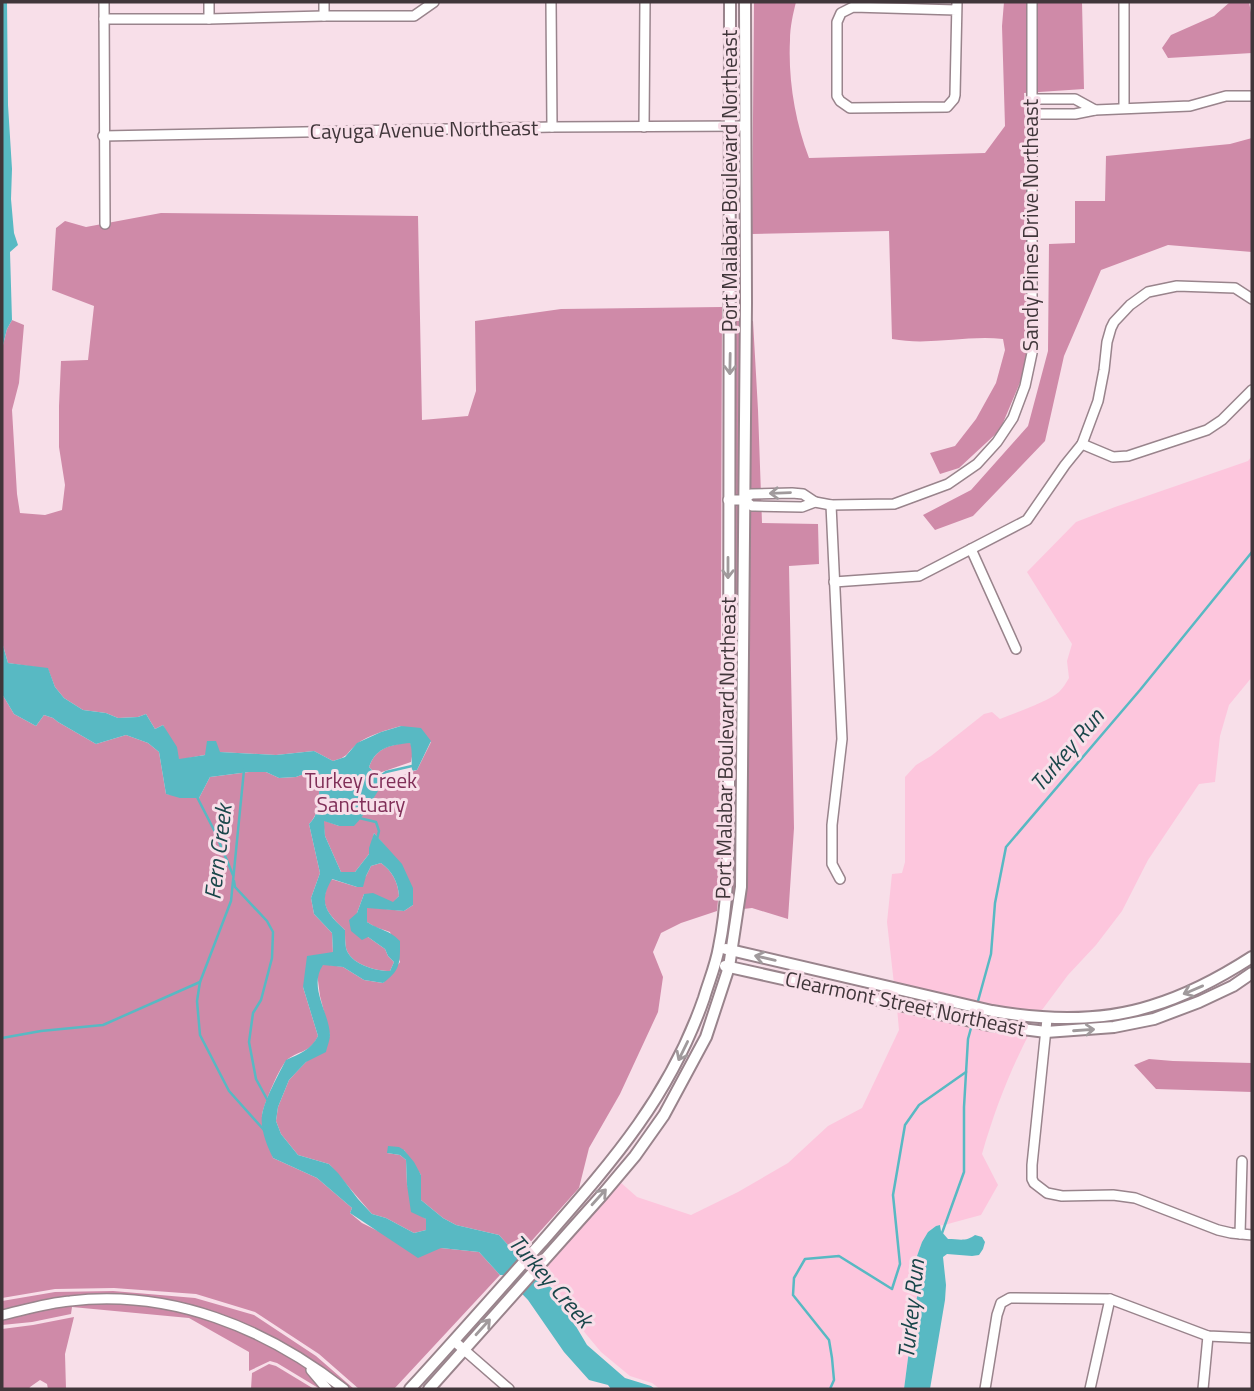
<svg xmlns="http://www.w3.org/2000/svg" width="1254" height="1391" font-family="'Titillium Web',sans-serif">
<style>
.green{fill:#fdc6dd}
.forest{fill:#cf8aa8}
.water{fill:#58b9c3;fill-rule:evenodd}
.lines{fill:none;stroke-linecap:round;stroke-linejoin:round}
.stream{stroke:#58b9c3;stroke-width:2.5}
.minor-casing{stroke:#99848c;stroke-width:12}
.tertiary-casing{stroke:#99848c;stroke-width:14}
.minor{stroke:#fff;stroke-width:9}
.tertiary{stroke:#fff;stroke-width:10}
.oneway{stroke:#a09a9c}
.labels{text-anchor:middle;stroke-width:6;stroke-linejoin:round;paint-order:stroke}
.street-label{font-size:21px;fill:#40363a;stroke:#f8dfe9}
.park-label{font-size:21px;fill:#802f58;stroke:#f8dfe9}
.water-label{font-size:23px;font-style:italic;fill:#19464a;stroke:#f8dfe9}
</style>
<rect width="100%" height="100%" fill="#f8dfe9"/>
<!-- green -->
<g class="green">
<path d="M1252 456V677L1229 705 1220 736 1215 782 1199 784 1148 860 1122 911 1096 945 1068 975 1039 1014 1024 1013 894 984 887 922 892 874 902 873 905 862V777L916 765 931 756 984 714 992 712 1000 719C1015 713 1047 702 1059 692 1063 688 1066 683 1069 678L1067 661 1072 644 1027 572 1076 522 1115 507 1248 461Z"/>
<path d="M897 1008 1029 1034C1009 1073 994 1112 982 1154L998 1185 981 1215 944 1225 936 1226 928 1232 922 1242 917 1256 916 1269 920 1281 914 1312 904 1389H660L652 1383 630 1376 601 1352 581 1328 558 1290 538 1272 619 1181 637 1197 691 1215 738 1192 788 1163 828 1126 862 1108 899 1030Z"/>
</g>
<!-- forest -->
<g class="forest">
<path d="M754 2H796C793 14 790 27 790 40 788 79 795 121 809 158L985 153 1005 126 1002 26 1004 2H1082L1084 89 1024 93 1028 154 1032 354 1000 430 959 468 940 474 930 453 955 446 976 419 996 383 1005 350 1003 339C966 335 929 346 892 339L889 231 752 234Z"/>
<path d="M1230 2H1249L1252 18V53L1168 58 1162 48 1171 35 1214 16Z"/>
<path d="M1252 138V252L1168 245 1101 270 1064 356 1045 441 973 516 935 530 923 515 971 490 1028 426 1048 351 1049 244 1075 243V201H1105L1106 156 1230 144Z"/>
<path d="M161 213 418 216 422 420 468 416 476 391 475 321 561 309 722 307 720 879 717 911 681 923 661 933 653 952 663 977 658 1012 620 1094 589 1148 579 1188 518 1256 499 1235 456 1225 443 1218 421 1200V1175L404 1150 387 1153 400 1155 406 1160 407 1185 420 1215 426 1219V1230L414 1233 386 1218 372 1214 329 1164 298 1155 281 1134 276 1121 278 1107 289 1080 330 1036 320 996 317 973 323 964 343 967 364 980 383 983 400 962 390 932 375 927 367 922V907L404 911 413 905 386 847 374 833 369 854 355 872H341L325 836 323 820 339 826 365 814 376 793 384 782 417 770 431 742 401 726C387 730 368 735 357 744 345 754 350 756 333 761L314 751 276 755 219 752 179 760 163 725 155 729 146 714 138 717 118 718 106 713 83 710 64 698 55 687 48 669 8 663 2 642V349L7 329 12 320 24 325 19 383 12 410 17 494 20 513 45 515 62 510 65 485 59 447V406L61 361 88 360 94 306 52 290 56 228 65 221 86 227Z"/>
<path d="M735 321H741L737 887 734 910 729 911 732 887 733 799Z"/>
<path d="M750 321H753L758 410 762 523 818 524 819 564 789 566 794 828 788 919 752 908 743 909Z"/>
<path d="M2 694 14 714 36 726 44 715 53 718 58 722 96 744 126 735 148 743 159 752 166 794 199 798 210 777 249 772H266L279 778 296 777 309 772 320 774C318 790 322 812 309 824L320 873 311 898 314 914 332 933 333 953 303 987 318 1036C310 1053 300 1050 288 1059 281 1063 263 1106 262 1115 261 1125 270 1147 273 1158L317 1178 352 1208 350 1213 362 1223 378 1231 441 1248 479 1252 500 1275 394 1389H359L319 1354 255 1312 196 1294 114 1288 55 1289 2 1298Z"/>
<path d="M410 742 413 751 411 762 376 774 369 767C376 747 391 745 410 742Z"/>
<path d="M381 863C392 871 398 882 399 896L393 903 364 894 357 913 368 937 385 949 388 956 394 962 390 971C375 971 350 964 346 948 345 942 345 936 345 930 326 912 318 903 331 879L357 887 366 876 371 866Z"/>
<path d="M1149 1059 1173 1061 1252 1063V1092L1156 1089 1134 1065Z"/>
<path d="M113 1291 195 1298 254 1315 316 1356 354 1389H320L277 1363 270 1361 249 1371V1352L189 1318 72 1307 71 1314 32 1322 2 1325V1301L55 1292Z"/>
<path d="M74 1317 65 1354 66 1389H48L47 1384 40 1380 30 1387 29 1389H2V1329L33 1325Z"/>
<path d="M269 1364 276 1366 314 1389H251L252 1373Z"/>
</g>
<!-- water -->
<g class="water">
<path d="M2 2H7L8 105 12 169 11 199 14 233 18 245 10 252 12 320 7 329 2 349Z"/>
<path d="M2 642 8 663 48 668 55 687 64 698 83 710 106 713 118 718 138 717 146 714 155 729 163 725 177 747 179 759 205 755 207 741H216L220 752 276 755 314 751 333 761 345 757 357 743 381 732 401 726 421 728 431 741 417 770 412 771C411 761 413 752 410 743 391 745 376 747 369 767L384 782C373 797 367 813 354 826H339L324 821 325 836 341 872H355L369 854V848L374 833 402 864 413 888V905L404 911 367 908V922C381 931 388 929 400 941 400 962 401 970 383 983L364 980 343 967 323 965C308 987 329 1012 330 1035 330 1040 327 1047 326 1052L306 1062 289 1080 278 1107 276 1121 281 1134 298 1155 329 1164 338 1173 358 1199 372 1214 386 1218 414 1233 426 1230V1219L411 1212 407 1185 406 1160 400 1155 387 1153 388 1146 399 1147 404 1150 414 1162 421 1175V1200L443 1218 456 1225 499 1235 518 1256V1259L555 1291 587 1345 625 1378 651 1386 655 1389H611L608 1385 589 1380 564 1352 528 1300 504 1275H500L479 1252 441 1248 418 1258 350 1213 352 1208 317 1178 273 1158C267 1146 260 1129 262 1115 264 1101 279 1073 286 1060 299 1054 311 1050 318 1036L303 987 307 956 333 952 332 933 314 914 311 898 320 873 309 824C322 813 318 790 320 774L309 772 296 777 279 778 266 772H249L210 777 199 798H180L166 794 159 752 148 743 126 735 96 744 58 722 53 718 44 715 36 726 14 714 2 694ZM381 863C392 871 398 882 399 896L393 902 373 893 364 894 357 913 349 920 351 931 362 940 368 937 385 949 388 956 394 962 390 971C375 971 350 964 346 948 345 942 345 936 345 930 326 912 318 903 332 879L357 887H363L366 876 371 866Z"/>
<path d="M940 1225 941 1231 948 1239C959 1239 966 1242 975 1235L982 1237 985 1242 983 1249 979 1255 972 1256 947 1254 943 1257 946 1285 945 1300 930 1389H904L914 1312 920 1282 916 1269 917 1256 922 1242 928 1232 936 1226Z"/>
</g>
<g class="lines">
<!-- stream -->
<g class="stream">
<path d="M377 779 386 772 412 766"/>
<path d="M196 795 215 832 233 875"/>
<path d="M359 818 376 822 379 831 377 839"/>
<path d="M234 881 235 887 267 921 273 932 272 958 261 1000 253 1013 249 1042 256 1079 268 1101"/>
<path d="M200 982 197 1001 200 1035 229 1091 264 1130"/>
<path d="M978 1001 991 954 995 903 1006 847 1140 690 1252 552"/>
<path d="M2 1038 41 1031 103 1025 200 982 231 901 244 770"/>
<path d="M942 1233 964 1172V1107L968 1039 971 1028"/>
<path d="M830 1389 834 1380 832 1358 829 1340 793 1295 794 1278 805 1259 839 1256 892 1289 900 1264 893 1195 905 1125 919 1105 966 1072"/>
</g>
<!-- minor casing -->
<g class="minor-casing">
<g id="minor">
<path d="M104 2 105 224"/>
<path d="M324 2V16"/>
<path d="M551 2 552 127"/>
<path d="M956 10 853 7 841 13 837 22V96L840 101 850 108 947 107 954 99 955 95 957 2"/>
<path d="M104 19H209L324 16H414L434 2"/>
<path d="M209 19V2"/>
<path d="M1032 99H1075L1095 110"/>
<path d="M1124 108V2"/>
<path d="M1033 114H1075L1095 110 1190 106 1226 96H1252"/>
<path d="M644 127 645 2"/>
<path d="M103 136 552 127 744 126"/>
<path d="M1082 444 1113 457 1128 456 1207 430 1222 420 1252 390"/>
<path d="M728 500H744L752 506H755L802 507 815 502 831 505 894 504 948 484 977 464 997 442 1013 418 1025 386 1032 353V2"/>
<path d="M744 500 751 494 792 493 803 494 815 502"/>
<path d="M831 505 842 739 832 825V864L840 879"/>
<path d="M971 549 1016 649"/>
<path d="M834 582 919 576 1027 520 1065 465 1082 444 1098 401 1104 370 1107 342 1111 328 1114 322 1130 305 1148 292 1177 286 1235 288 1252 299"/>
<path d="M1047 1019 1032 1165V1179L1034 1183 1047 1193 1062 1196 1113 1195 1135 1198 1218 1230 1231 1233 1252 1235"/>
<path d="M1240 1234 1242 1161"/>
<path d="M2 1315C24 1310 47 1303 70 1301 171 1289 266 1328 344 1389"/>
<path d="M454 1341 509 1389"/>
<path d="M311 1370 327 1389"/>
<path d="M985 1389 997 1315 1001 1303 1010 1298 1110 1299 1208 1336 1252 1338"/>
<path d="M1090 1389 1110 1299"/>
<path d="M1203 1389 1208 1336"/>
</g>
</g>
<!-- tertiary casing -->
<g class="tertiary-casing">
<g id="tertiary">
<path d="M726 949 992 1011C1043 1020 1101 1022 1151 1006 1188 995 1221 977 1252 957"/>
<path d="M725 966 989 1025 1046 1032 1114 1027 1154 1019 1199 1002 1233 986 1252 973"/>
<path d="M410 1389C454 1341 497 1292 541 1243 610 1164 669 1099 704 998 709 981 716 965 719 947 729 898 728 849 729 799L730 2"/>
<path d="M429 1389 603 1194 635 1156 664 1115 706 1037 729 967 741 887 746 303 745 2"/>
</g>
</g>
<!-- minor -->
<use href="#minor" class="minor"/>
<!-- tertiary -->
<use href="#tertiary" class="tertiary"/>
</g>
<!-- one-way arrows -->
<defs><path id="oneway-shaft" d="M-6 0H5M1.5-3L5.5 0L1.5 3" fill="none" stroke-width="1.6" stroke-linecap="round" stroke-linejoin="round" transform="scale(1.75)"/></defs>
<g class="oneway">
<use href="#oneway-shaft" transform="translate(730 364) rotate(91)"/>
<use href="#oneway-shaft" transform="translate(780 493) rotate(178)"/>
<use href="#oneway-shaft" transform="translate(728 568) rotate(90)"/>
<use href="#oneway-shaft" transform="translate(765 958) rotate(-167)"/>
<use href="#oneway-shaft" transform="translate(1193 990) rotate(157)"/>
<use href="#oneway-shaft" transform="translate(1084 1030) rotate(-4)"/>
<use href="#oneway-shaft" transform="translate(683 1051) rotate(116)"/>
<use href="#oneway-shaft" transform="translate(599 1197) rotate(-48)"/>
<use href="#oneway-shaft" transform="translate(483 1327) rotate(-48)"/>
</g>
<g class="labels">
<!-- street labels -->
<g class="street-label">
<text transform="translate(424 130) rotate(-1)" y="7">Cayuga Avenue Northeast</text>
<text transform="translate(730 181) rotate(-90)" y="7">Port Malabar Boulevard Northeast</text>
<text transform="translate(1031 225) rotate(-90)" y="7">Sandy Pines Drive Northeast</text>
<text transform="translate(726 748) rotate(-89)" y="7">Port Malabar Boulevard Northeast</text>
<text transform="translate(905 1004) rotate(12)" y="7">Clearmont Street Northeast</text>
</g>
<!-- park labels -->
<g class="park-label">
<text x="361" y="788">Turkey Creek<tspan x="361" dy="24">Sanctuary</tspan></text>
</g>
<!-- water labels -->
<g class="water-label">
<text transform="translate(1067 750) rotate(-50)" y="8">Turkey Run</text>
<text transform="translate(218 852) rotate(-83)" y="8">Fern Creek</text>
<text transform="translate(551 1281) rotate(49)" y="8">Turkey Creek</text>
<text transform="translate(911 1309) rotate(-84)" y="8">Turkey Run</text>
</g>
</g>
<!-- border -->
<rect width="1254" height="1391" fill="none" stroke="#40363a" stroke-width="7"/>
</svg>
